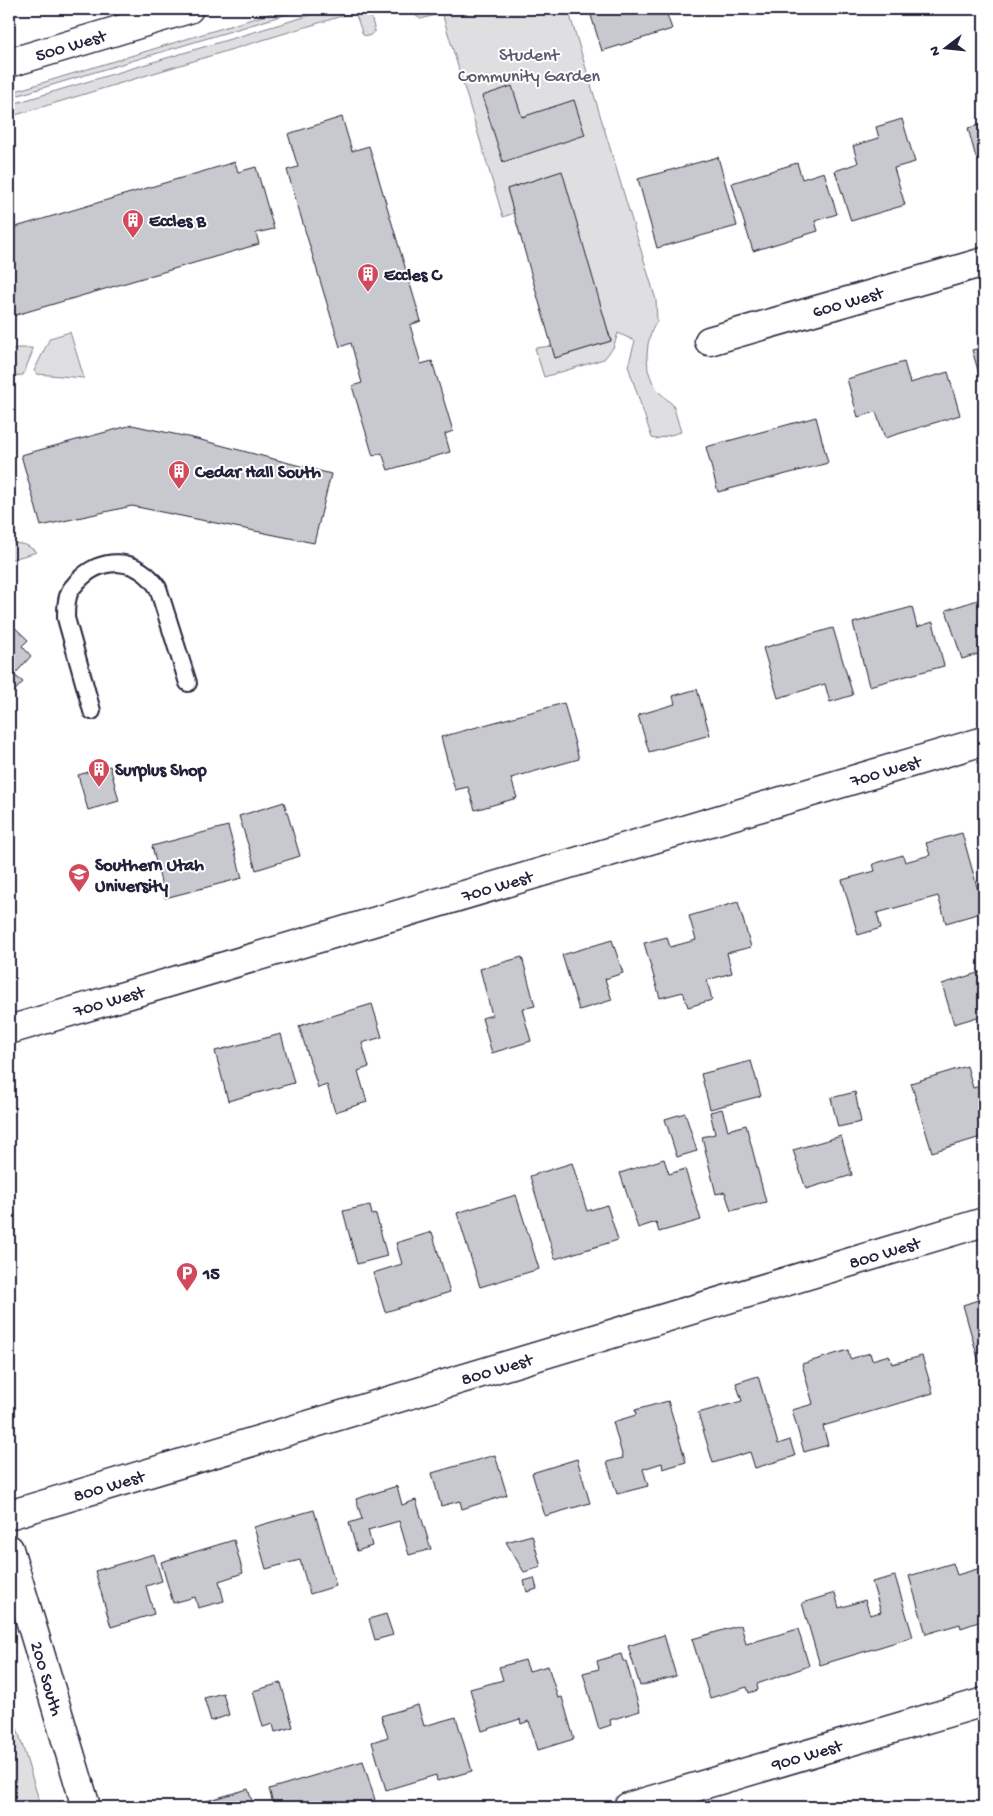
<svg xmlns="http://www.w3.org/2000/svg" width="993" height="1816" font-family="'Gochi Hand',sans-serif">
<style>
.green{fill:#dfdfe2;stroke:#80808e}
.building{fill:#c8c8cf;stroke:#22223b}
.lines{fill:none;stroke-linecap:round;stroke-linejoin:round}
.service-casing{stroke:#22223b;stroke-width:20}
.minor-casing{stroke:#22223b;stroke-width:31}
.tertiary-casing{stroke:#22223b;stroke-width:31}
.service{stroke:#fff;stroke-width:16}
.minor{stroke:#fff;stroke-width:28}
.tertiary{stroke:#fff;stroke-width:28}
.labels{text-anchor:middle;stroke-width:4;stroke-linejoin:round;paint-order:stroke}
.street-label{font-size:18px;fill:#22223b;stroke:#fff}
.park-label{font-size:18px;fill:#5b5b6d;stroke:#fff}
.poi-label{font-size:18px;font-weight:bold;fill:#22223b;stroke:#fff;text-anchor:start}
</style>
<rect width="100%" height="100%" fill="#fff"/>
<filter id="ink" filterUnits="userSpaceOnUse"><feTurbulence type="fractalNoise" baseFrequency=".02" numOctaves="2"/><feDisplacementMap in="SourceGraphic" scale="10" xChannelSelector="R" yChannelSelector="G"/><feConvolveMatrix kernelMatrix="1 2 1 2 8 2 1 2 1" color-interpolation-filters="sRGB"/></filter>
<g filter="url(#ink)">
<!-- green -->
<g class="green">
<path d="M285 9H304L9 98V93Z"/>
<path d="M331 9H369L375 31 369 36 363 35 355 12 9 117V105Z"/>
<path d="M413 9H568L656 300 657 321 652 330 648 344 647 356 648 370 652 381 657 390 673 405 681 432 656 439 652 438 628 366 635 341 618 333 613 348 604 359 544 377 535 348 552 346 555 358 611 341 560 172 507 189 514 213 503 217 442 13 421 19 416 16Z"/>
<path d="M70 332 84 378 37 374 34 371 50 338Z"/>
<path d="M18 348H32V353L23 375 9 376V350Z"/>
<path d="M9 542 26 545 37 552 9 560Z"/>
<path d="M9 1701 41 1807H9Z"/>
</g>
<!-- building -->
<g class="building">
<path d="M589 9H665L672 29 602 51Z"/>
<path d="M512 86 522 117 574 100 585 135 503 162 482 96Z"/>
<path d="M342 117 352 151 369 146 421 321 410 325 421 364 432 361 453 431 445 434 450 452 388 470 382 453 373 456 352 386 362 383 351 343 340 347 287 170 298 167 288 134Z"/>
<path d="M902 119 915 162 894 168 905 205 851 221 835 171 858 163 853 146 879 138 876 127Z"/>
<path d="M984 124V156L976 158 968 128Z"/>
<path d="M718 157 737 226 657 248 638 179Z"/>
<path d="M235 162 238 172 256 167 274 229 256 233 259 244 9 317V229Z"/>
<path d="M797 163 802 179 824 172 837 214 815 221 818 231 753 251 732 183Z"/>
<path d="M562 171 611 341 555 358 507 189Z"/>
<path d="M984 347V390L972 350Z"/>
<path d="M904 362 910 383 948 372 960 415 885 438 876 412 858 417 847 379Z"/>
<path d="M816 417 828 463 718 492 706 447Z"/>
<path d="M132 425 197 439 331 474 314 543 132 506 41 526 21 455Z"/>
<path d="M984 598V652L962 659 946 610Z"/>
<path d="M912 607 917 627 933 622 944 666 869 686 853 623Z"/>
<path d="M9 622 28 640 22 646 31 656 14 675 23 682 9 697Z"/>
<path d="M833 628 853 695 830 702 825 684 778 698 763 648Z"/>
<path d="M697 689 710 735 649 752 638 715 675 704 673 696Z"/>
<path d="M564 703 579 759 511 778 517 798 475 810 468 787 455 790 441 737Z"/>
<path d="M110 766 119 801 88 810 78 775Z"/>
<path d="M284 802 300 856 256 870 239 816Z"/>
<path d="M228 826 242 878 165 898 152 846Z"/>
<path d="M962 833 984 912 946 923 938 896 877 913 881 928 858 935 842 880 875 871 873 864 903 855 905 862 930 855 926 843Z"/>
<path d="M738 902 751 947 727 953 732 973 707 980 712 1000 688 1007 683 992 660 998 644 943 667 937 670 947 696 940 689 916Z"/>
<path d="M612 940 623 973 605 979 612 1000 579 1010 562 955Z"/>
<path d="M522 957 535 1006 522 1009 531 1041 492 1053 482 1018 492 1015 480 969Z"/>
<path d="M984 971V1015L954 1024 942 984Z"/>
<path d="M372 1004 382 1037 362 1043 369 1067 358 1071 367 1102 335 1112 327 1085 318 1088 299 1026Z"/>
<path d="M281 1034 294 1083 228 1101 215 1051Z"/>
<path d="M751 1061 761 1096 710 1109 701 1074Z"/>
<path d="M967 1066 973 1088 984 1085V1136L932 1152 911 1083Z"/>
<path d="M855 1092 861 1122 838 1127 831 1098Z"/>
<path d="M722 1109 728 1130 746 1125 766 1202 731 1211 725 1192 716 1194 702 1137 715 1134 710 1112Z"/>
<path d="M685 1113 697 1151 677 1157 665 1119Z"/>
<path d="M841 1136 852 1175 806 1189 793 1150Z"/>
<path d="M664 1159 669 1174 685 1169 701 1220 659 1232 656 1222 638 1228 620 1173Z"/>
<path d="M572 1163 587 1211 607 1205 618 1240 555 1259 530 1176Z"/>
<path d="M516 1195 539 1269 480 1287 457 1213Z"/>
<path d="M370 1205 372 1215 376 1214 387 1256 357 1264 343 1211Z"/>
<path d="M432 1232 450 1292 385 1312 373 1273 402 1264 396 1243Z"/>
<path d="M984 1298V1360L979 1362 963 1305Z"/>
<path d="M848 1350 850 1359 870 1353 872 1360 889 1355 892 1364 922 1356 933 1393 823 1426 828 1445 804 1452 792 1410 813 1404 802 1364Z"/>
<path d="M758 1376 778 1444 790 1440 795 1456 755 1468 750 1452 713 1463 698 1413 742 1401 736 1383Z"/>
<path d="M668 1401 686 1462 663 1469 662 1463 643 1469 648 1486 617 1494 607 1462 623 1458 613 1422 636 1415 635 1410Z"/>
<path d="M495 1455 507 1495 462 1509 460 1501 441 1506 432 1473Z"/>
<path d="M577 1459 590 1503 545 1516 532 1473Z"/>
<path d="M397 1486 402 1505 416 1500 431 1549 409 1555 399 1521 368 1530 372 1546 357 1551 349 1523 362 1519 356 1499Z"/>
<path d="M314 1510 336 1586 310 1594 300 1560 266 1569 254 1527Z"/>
<path d="M532 1535 541 1567 524 1572 506 1542Z"/>
<path d="M234 1540 243 1573 219 1581 224 1601 198 1608 195 1597 173 1603 161 1562Z"/>
<path d="M154 1554 162 1581 146 1586 154 1614 111 1627 95 1571Z"/>
<path d="M953 1563 957 1575 984 1567V1620L961 1628 960 1624 926 1634 909 1576Z"/>
<path d="M895 1576 913 1637 820 1665 802 1603 835 1593 839 1608 865 1600 870 1615 881 1612 872 1582Z"/>
<path d="M534 1578 537 1589 527 1592 524 1581Z"/>
<path d="M386 1614 393 1635 375 1640 369 1619Z"/>
<path d="M741 1625 746 1644 798 1629 809 1666 757 1684 758 1690 749 1693 747 1687 710 1698 692 1639Z"/>
<path d="M664 1635 676 1676 640 1686 628 1646Z"/>
<path d="M621 1654 623 1661H626L640 1711 610 1720 611 1725 599 1729 583 1673 599 1669 597 1661Z"/>
<path d="M525 1660 529 1671 548 1666 558 1698 562 1697 574 1739 538 1750 529 1721 521 1724 520 1719 482 1731 470 1689 503 1680 499 1667Z"/>
<path d="M281 1683 293 1727 275 1732 273 1724 263 1727 253 1691Z"/>
<path d="M223 1693 229 1715 211 1721 204 1698Z"/>
<path d="M418 1705 424 1726 456 1717 472 1771 437 1781 436 1775 386 1790 372 1742 388 1737 381 1716Z"/>
<path d="M363 1761 375 1800 351 1807H274L269 1789Z"/>
<path d="M248 1789 254 1807H186Z"/>
</g>
<g class="lines">
<!-- service casing -->
<g class="service-casing">
<path id="service" d="M92 711 66 618C66 609 66 599 70 591 71 588 75 585 77 582 101 555 138 557 158 588L188 683"/>
</g>
<!-- minor casing -->
<g class="minor-casing">
<g id="minor">
<path id="s1" d="M9 63 189 9"/>
<path id="s2" d="M709 341 984 262"/>
<path id="s3" d="M9 1030 984 741"/>
<path id="s4" d="M9 1515 984 1222"/>
<path id="s5" d="M628 1807 984 1702"/>
</g>
</g>
<!-- tertiary casing -->
<g class="tertiary-casing">
<g id="tertiary">
<path id="s6" d="M9 1549 86 1807"/>
</g>
</g>
<!-- service -->
<use href="#service" class="service"/>
<!-- minor -->
<use href="#minor" class="minor"/>
<!-- tertiary -->
<use href="#tertiary" class="tertiary"/>
</g>
</g>
<!-- icons -->
<defs>
<g id="building-pin" transform="scale(1.125)"><path d="M0 17L-7.5 6A9.5 9.5 0 1 1 7.5 6Z" fill="#d1495b" stroke="#fff"/><path d="M-4-6H4V6H1V3H-1V6H-4ZM-2.5-4.3h1.7v1.8h-1.7ZM.8-4.3h1.7v1.8H.8ZM-2.5-1h1.7V.8h-1.7ZM.8-1h1.7V.8H.8Z" fill="#fff"/></g>
<g id="university-pin" transform="scale(1.125)"><path d="M0 17L-7.5 6A9.5 9.5 0 1 1 7.5 6Z" fill="#d1495b" stroke="#fff"/><path d="M0-5L7-2L0 1L-7-2ZM-4 1L0 2.5L4 1V4Q0 6-4 4Z" fill="#fff"/></g>
<g id="parking-pin" transform="scale(1.125)"><path d="M0 17L-7.5 6A9.5 9.5 0 1 1 7.5 6Z" fill="#d1495b" stroke="#fff"/><path d="M-3.5-5.5H1a3.5 3.5 0 0 1 0 7H-1V5.5H-3.5ZM-1-3.4V-.6H.8a1.4 1.4 0 0 0 0-2.8Z" fill="#fff"/></g>
</defs>
<g fill-rule="evenodd">
<use href="#building-pin" x="133" y="220"/>
<use href="#building-pin" x="368" y="274"/>
<use href="#building-pin" x="179" y="471"/>
<use href="#building-pin" x="99" y="769"/>
<use href="#university-pin" x="79" y="874"/>
<use href="#parking-pin" x="187" y="1273"/>
</g>
<g class="labels">
<!-- street labels -->
<g class="street-label">
<text dy="6" stroke="none"><textPath href="#s1" startOffset="64">500 West</textPath></text>
<text dy="6" stroke="none"><textPath href="#s2" startOffset="144">600 West</textPath></text>
<text dy="6" stroke="none"><textPath href="#s3" startOffset="914">700 West</textPath></text>
<text dy="6" stroke="none"><textPath href="#s3" startOffset="509">700 West</textPath></text>
<text dy="6" stroke="none"><textPath href="#s3" startOffset="104">700 West</textPath></text>
<text dy="6" stroke="none"><textPath href="#s4" startOffset="914">800 West</textPath></text>
<text dy="6" stroke="none"><textPath href="#s4" startOffset="509">800 West</textPath></text>
<text dy="6" stroke="none"><textPath href="#s4" startOffset="104">800 West</textPath></text>
<text dy="6" stroke="none"><textPath href="#s6" startOffset="135">200 South</textPath></text>
<text dy="6" stroke="none"><textPath href="#s5" startOffset="186">900 West</textPath></text>
</g>
<!-- park labels -->
<g class="park-label">
<text x="529" y="60">Student<tspan x="529" dy="21">Community Garden</tspan></text>
</g>
<!-- poi labels -->
<g class="poi-label">
<text x="149" y="226">Eccles B</text>
<text x="384" y="280">Eccles C</text>
<text x="195" y="477">Cedar Hall South</text>
<text x="115" y="775">Surplus Shop</text>
<text x="95" y="870">Southern Utah<tspan x="95" dy="21">University</tspan></text>
<text x="203" y="1279">15</text>
</g>
</g>
<!-- margin -->
<rect width="993" height="1816" fill="none" stroke="#fff" stroke-width="30"/>
<rect x="15" y="15" width="963" height="1786" fill="none" stroke="#22223b" stroke-width="2" filter="url(#ink)"/>
<!-- north arrow -->
<g transform="translate(946 48) rotate(254)" stroke="#ffffff" stroke-width="4" paint-order="stroke">
<path d="M0-4L9 19L0 12L-9 19Z" fill="#22223b"/>
<text y="-8" font-size="14" font-weight="bold" text-anchor="middle" fill="#22223b">N</text>
</g>
</svg>
